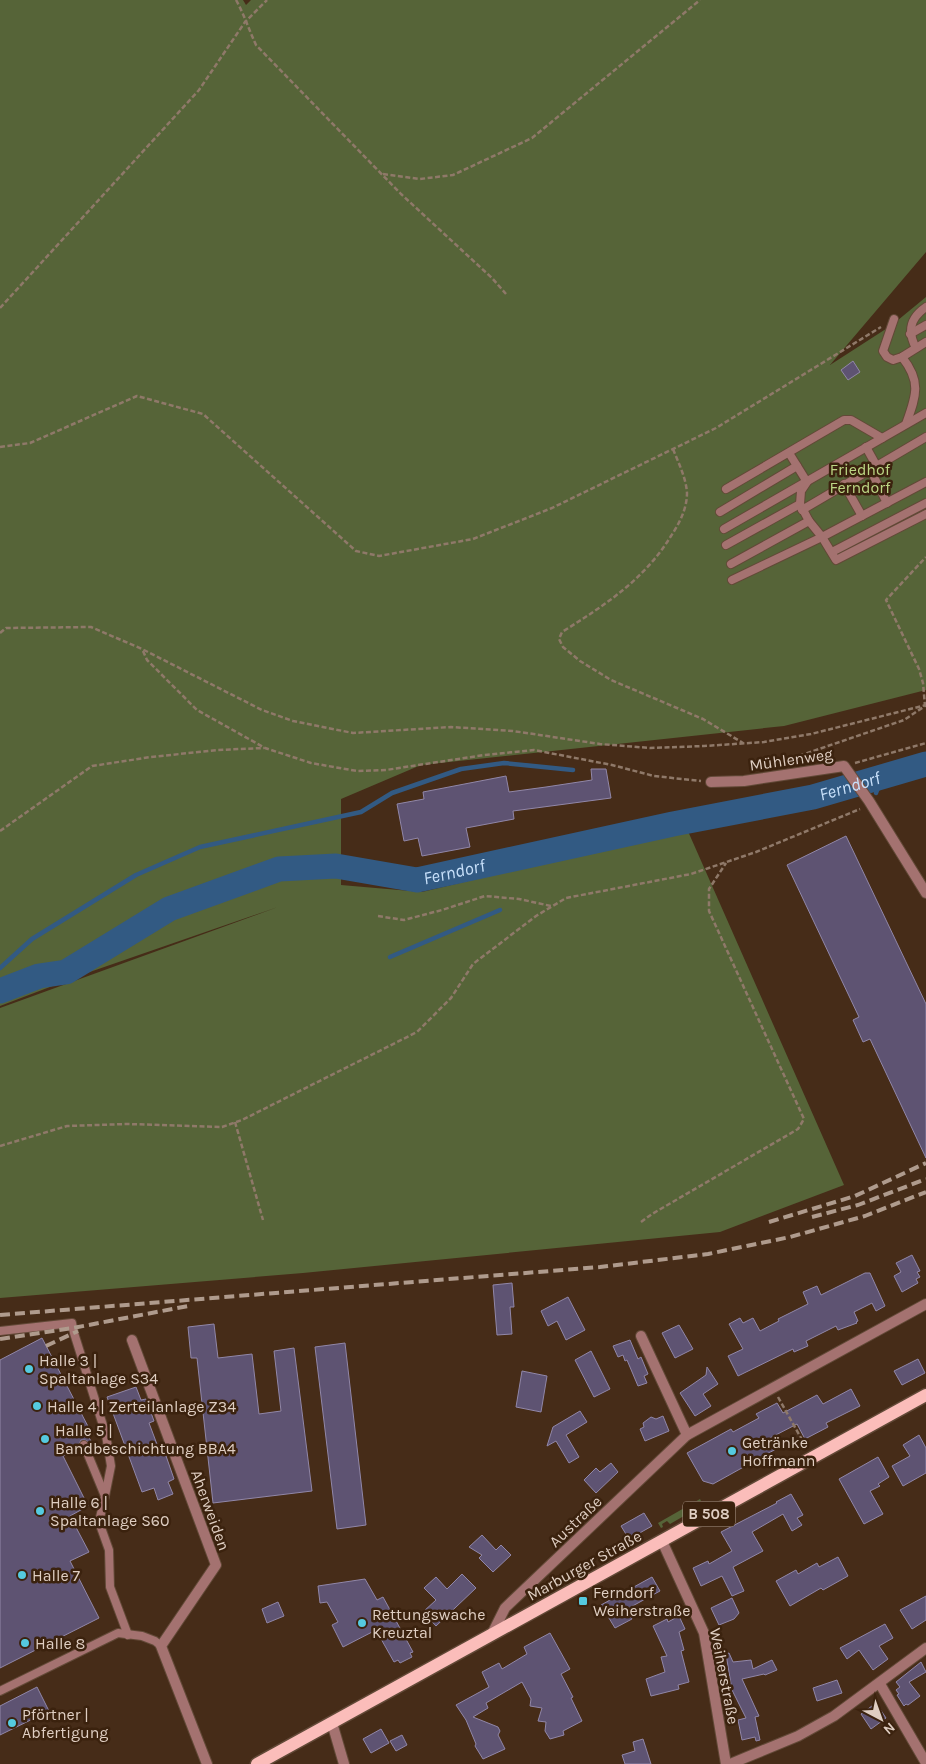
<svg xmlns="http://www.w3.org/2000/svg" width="926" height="1764" font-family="Karla,sans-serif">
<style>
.green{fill:#566438}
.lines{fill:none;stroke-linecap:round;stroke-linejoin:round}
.stream{stroke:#325a83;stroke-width:4.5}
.river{stroke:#325a83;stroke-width:25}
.building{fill:#5e5372;stroke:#9187a8}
.service-casing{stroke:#624937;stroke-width:10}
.minor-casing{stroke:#624937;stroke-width:12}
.primary-casing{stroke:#624937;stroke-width:15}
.path{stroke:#8f7969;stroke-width:2.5;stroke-dasharray:5 2.5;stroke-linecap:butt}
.service{stroke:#a47270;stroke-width:8}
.minor{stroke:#a47270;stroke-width:10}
.primary{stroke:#fbbdba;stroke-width:12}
.rail{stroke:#af9b8d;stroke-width:4;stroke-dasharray:10 5;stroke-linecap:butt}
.poi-dot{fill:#55cadf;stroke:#3b220e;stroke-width:2}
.labels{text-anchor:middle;stroke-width:5;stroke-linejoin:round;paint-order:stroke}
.shield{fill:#3b220e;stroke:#ae9a8c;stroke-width:1}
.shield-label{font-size:15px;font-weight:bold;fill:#dfcec2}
.park-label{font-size:16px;fill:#bcd684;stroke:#3b220e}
.street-label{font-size:16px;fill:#dfcec2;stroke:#3b220e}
.poi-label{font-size:16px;fill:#dfcec2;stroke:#3b220e;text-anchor:start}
.water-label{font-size:18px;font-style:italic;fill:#c8e0fa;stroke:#3b220e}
</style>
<rect width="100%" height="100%" fill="#462c18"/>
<!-- green -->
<g class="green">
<path d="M0 0H243L246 5 251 0H926V252L830 365 892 325 926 297V690L784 726 421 765 341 799V885L422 892 687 829 844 1185 720 1232 303 1273 0 1298V1008L278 907 84 974 0 1006Z"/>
<path d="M700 1499 703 1505 670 1524 667 1521 662 1524 663 1527 661 1528 658 1523Z"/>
</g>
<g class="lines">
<!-- stream -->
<g class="stream">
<path d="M876 793 882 777"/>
<path d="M390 957 500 910"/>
<path d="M0 968 32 939 136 875 200 847 361 812 392 793 461 769 504 763 573 770"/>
</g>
<!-- river -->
<path class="river" id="s1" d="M0 991 39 976 66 972 169 909 279 869 336 866 417 880 673 824 813 797 926 764"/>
</g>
<!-- building -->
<g class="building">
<path d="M853 361 860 372 848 380 841 370Z"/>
<path d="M591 769H606L611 798 513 811 514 819 466 828 470 847 422 856 418 838 404 841 397 804 424 799 423 792 506 776 509 792 546 787 592 780Z"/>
<path d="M846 836 926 1004V1158L870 1039 863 1042 853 1020 859 1017 787 865Z"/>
<path d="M912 1255 920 1271 917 1272 920 1277 916 1279 918 1283 902 1292 894 1276 901 1272 896 1263Z"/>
<path d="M865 1273H870L885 1306 876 1311 872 1303 854 1312 858 1321 856 1322 857 1323 838 1330 836 1326 806 1341 808 1346 794 1352 793 1349 738 1376 728 1356 743 1349 729 1324 740 1318 743 1323 753 1318 760 1331 779 1321 778 1319 808 1304 803 1292 817 1286 821 1295Z"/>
<path d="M512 1283 514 1307H510L512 1334 497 1335 493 1285Z"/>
<path d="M568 1297 585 1330 566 1340 557 1321 548 1326 541 1311Z"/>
<path d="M214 1324 218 1358 252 1354 259 1414 281 1411 274 1351 294 1348 312 1491 213 1503 197 1358H191L188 1327Z"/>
<path d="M679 1325 693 1349 675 1358 662 1333Z"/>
<path d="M42 1338 92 1434 88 1436 91 1441 89 1442 85 1440H81L79 1444V1447L63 1456 88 1506 70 1516 89 1552 70 1561 99 1618 0 1668V1360Z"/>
<path d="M630 1340 638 1359 641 1357 648 1374 644 1376 647 1383 638 1386 627 1360 625 1361 623 1355 618 1357 613 1346Z"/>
<path d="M345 1343 366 1525 337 1529 315 1347Z"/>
<path d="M591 1351 610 1389 594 1397 575 1360Z"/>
<path d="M918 1359 925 1373 902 1385 894 1371Z"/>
<path d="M707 1367 718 1384 703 1394 711 1406 695 1416 680 1393 706 1375Z"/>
<path d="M522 1371 547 1376 541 1412 516 1407Z"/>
<path d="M136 1387 141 1400 146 1399 154 1421 149 1423 161 1455 165 1453 174 1479 168 1482 173 1494 158 1500 154 1488 142 1492 107 1397Z"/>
<path d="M851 1389 860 1406 826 1423 828 1427 805 1439 797 1424 770 1438 776 1449 713 1484 703 1481 687 1453 731 1429 733 1432 759 1418 756 1414 777 1403 783 1413 817 1395 823 1404Z"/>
<path d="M580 1411 587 1422 566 1435 579 1457 569 1463 556 1441 547 1446 553 1427Z"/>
<path d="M663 1416 669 1431 645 1441 640 1429 644 1427 643 1423 651 1417 656 1419Z"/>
<path d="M919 1435 926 1448V1473L903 1486 892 1466 910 1456 903 1445Z"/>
<path d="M878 1457 889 1477 878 1484 880 1486 870 1491 883 1514 864 1524 839 1479Z"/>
<path d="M611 1463 618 1472 596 1493 584 1480 596 1468 600 1472Z"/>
<path d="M791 1494 803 1515 797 1518 802 1525 792 1531 783 1514 752 1532 763 1551 733 1567 744 1591 732 1596 722 1576 701 1586 693 1568 708 1561 709 1564 732 1551 721 1532 777 1503 776 1502Z"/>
<path d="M644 1513 652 1526 629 1539 621 1526Z"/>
<path d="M482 1535 496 1550 501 1545 511 1555 493 1572 479 1558 482 1555 469 1547Z"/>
<path d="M838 1557 848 1576 823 1590 821 1588 790 1606 776 1581 796 1570 798 1574 817 1563 819 1567Z"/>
<path d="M462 1574 476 1588 436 1626 423 1612 436 1600 424 1588 436 1577 447 1589Z"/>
<path d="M652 1577 660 1591 627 1609 632 1619 615 1628 601 1605Z"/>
<path d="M365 1579 377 1600 383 1597 413 1652 410 1653 412 1657 400 1663 398 1660 394 1662 376 1630 343 1647 332 1625 338 1622 327 1602 320 1603 318 1586Z"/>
<path d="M926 1596V1620L912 1629 900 1610Z"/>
<path d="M732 1598 739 1613 734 1619 719 1625 711 1608Z"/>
<path d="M278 1602 284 1616 267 1623 262 1609Z"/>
<path d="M679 1616 685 1629 679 1632 684 1650 681 1651 689 1682 678 1685 679 1689 651 1696 646 1679 665 1672 661 1657 667 1656 653 1626 667 1619 668 1622Z"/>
<path d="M885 1624 893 1638 879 1646 888 1659 873 1670 859 1650 847 1659 840 1648Z"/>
<path d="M550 1633 570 1669 561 1674 573 1697 571 1698 582 1721 563 1731 564 1735 550 1739 545 1731 546 1722 538 1721 542 1708 530 1706 531 1699 522 1682 486 1703 488 1708 473 1717 498 1727 500 1731 498 1735 505 1749 483 1759 475 1746 476 1744 466 1720 456 1705 489 1687 482 1672 499 1663 502 1669 527 1654 524 1647Z"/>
<path d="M729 1653 733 1662 751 1660 753 1669 772 1660 777 1670 765 1675 764 1674 742 1679 759 1716 755 1717 760 1740 756 1741 755 1737 742 1740 738 1720 746 1718 732 1690 726 1654Z"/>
<path d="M921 1662 926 1672 909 1682 920 1696 908 1705 906 1704 904 1706 897 1695 899 1694 896 1690 900 1687 896 1682Z"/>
<path d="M837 1680 842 1693 817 1701 813 1688Z"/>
<path d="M37 1687 49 1711 0 1735V1706Z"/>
<path d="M876 1703 886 1718 871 1729 861 1714Z"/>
<path d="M381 1729 389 1743 371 1753 363 1739Z"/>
<path d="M402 1735 407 1745 396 1751 390 1741Z"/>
<path d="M643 1739 651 1764H625L622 1755 635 1751 633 1742Z"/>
</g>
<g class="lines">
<!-- service casing -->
<g class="service-casing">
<g id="service">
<path d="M894 319 883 351 887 357 893 360 902 357 926 342"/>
<path d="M910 334 926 325"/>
<path d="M916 348C907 331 910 318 926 307"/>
<path d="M902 357C922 382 916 396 906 424"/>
<path d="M866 447 876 465"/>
<path d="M789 453 807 482 801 491 800 504 809 521 822 537 836 560 926 514"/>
<path d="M870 469 887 503"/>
<path d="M844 484 862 516"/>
<path d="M726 489 844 420H851L882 438"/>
<path d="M802 510 926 437"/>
<path d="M720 512 797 466"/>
<path d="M724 529 926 413"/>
<path d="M726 545 800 504"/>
<path d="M832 552 926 503"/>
<path d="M731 564 809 521"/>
<path d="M732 580 822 537 926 482"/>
<path d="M0 1331 72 1323 74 1333 106 1435 111 1466 105 1496"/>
<path d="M84 1445 105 1496 99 1522 109 1550 110 1587 128 1635"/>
<path d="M0 1691 118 1633 142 1636 155 1641 161 1646"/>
</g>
</g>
<!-- minor casing -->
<g class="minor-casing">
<g id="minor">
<path d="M711 782 744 781 844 766 869 801 926 893"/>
<path d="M641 1336 687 1435"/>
<path d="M132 1340 216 1565 161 1646 207 1764"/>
<path d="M662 1541 704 1633 726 1764"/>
<path d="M492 1634 505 1608 687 1435 926 1304"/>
<path d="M880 1684 926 1763"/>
<path d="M332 1723 344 1764"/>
<path d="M730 1764 798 1736 834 1716 926 1648"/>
</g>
</g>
<!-- primary casing -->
<g class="primary-casing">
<path id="primary" d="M257 1764 926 1395"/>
</g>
<!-- path -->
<g class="path">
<path d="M236 0C244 14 249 30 256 45L401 194 492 278 506 294"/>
<path d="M383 174 420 179 453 175 532 138 700 0"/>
<path d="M0 308 199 90 245 22 267 0"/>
<path d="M0 447 30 443 137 396 203 414 356 551 379 556 473 539 552 508 716 428 881 327"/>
<path d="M673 449C679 464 686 478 687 493 687 509 679 524 671 536 644 580 605 605 562 632L559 639 563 647 580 661 611 680 703 719 743 743"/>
<path d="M0 633 6 628 91 627 142 649 262 710 293 721 353 733 451 727 513 731 600 744 650 748 704 746 764 742 811 734 926 705"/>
<path d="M143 651 147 660 197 710 265 748 311 763 357 771 386 770 484 755 534 750 612 765 654 776 701 781"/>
<path d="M778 763 904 720 925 706 923 683 919 669 886 600 926 557"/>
<path d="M855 763 926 743"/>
<path d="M0 831 92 766 151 757 218 750 264 748"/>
<path d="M378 916 404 920 442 910 485 896 519 899 551 906"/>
<path d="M235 1122 263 1220"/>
<path d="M0 1146 67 1126 128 1124 222 1127 242 1120 417 1032 451 998 473 964 536 916 566 898 691 874 756 852 860 809"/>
<path d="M641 1222 652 1214 798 1129 804 1119 709 911V889L726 863"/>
<path d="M778 1397 806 1447"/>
</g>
<!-- service -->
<use href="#service" class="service"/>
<!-- minor -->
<use href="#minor" class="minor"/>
<!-- primary -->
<use href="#primary" class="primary"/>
<!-- rail -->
<g class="rail">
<path d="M812 1217 858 1205 926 1179"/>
<path d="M769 1222 855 1196 926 1163"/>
<path d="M0 1315 600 1267 708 1254 790 1237 865 1216 926 1192"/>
<path d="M0 1339 73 1328 188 1306"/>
<path d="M46 1346 78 1331"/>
</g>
</g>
<!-- markers -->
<g class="poi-dot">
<circle cx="29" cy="1369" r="5"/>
<circle cx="37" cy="1406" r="5"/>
<circle cx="45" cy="1439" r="5"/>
<circle cx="732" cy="1451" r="5"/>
<circle cx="40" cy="1511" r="5"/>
<circle cx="22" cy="1575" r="5"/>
<rect x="578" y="1596" width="10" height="10" rx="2.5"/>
<circle cx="362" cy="1623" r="5"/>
<circle cx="25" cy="1643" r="5"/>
<circle cx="12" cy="1723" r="5"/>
</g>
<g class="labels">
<!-- shield labels -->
<rect class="shield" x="683" y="1501.5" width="52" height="25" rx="4"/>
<g class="shield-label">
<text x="709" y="1519">B 508</text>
</g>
<!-- park labels -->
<g class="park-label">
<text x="860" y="475">Friedhof<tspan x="860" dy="18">Ferndorf</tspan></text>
</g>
<!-- street labels -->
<g class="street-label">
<text transform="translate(791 759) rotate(-8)" y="6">Mühlenweg</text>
<text transform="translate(211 1510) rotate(70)" y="6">Aherweiden</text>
<text transform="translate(575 1521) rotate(-44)" y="6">Austraße</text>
<text transform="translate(584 1565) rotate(-29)" y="6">Marburger Straße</text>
<text transform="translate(725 1676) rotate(79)" y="6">Weiherstraße</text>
</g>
<!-- poi labels -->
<g class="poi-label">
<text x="39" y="1366">Halle 3 |<tspan x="39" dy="18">Spaltanlage S34</tspan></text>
<text x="47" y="1412">Halle 4 | Zerteilanlage Z34</text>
<text x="55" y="1436">Halle 5 |<tspan x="55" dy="18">Bandbeschichtung BBA4</tspan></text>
<text x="742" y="1448">Getränke<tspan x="742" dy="18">Hoffmann</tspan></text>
<text x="50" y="1508">Halle 6 |<tspan x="50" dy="18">Spaltanlage S60</tspan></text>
<text x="32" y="1581">Halle 7</text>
<text x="593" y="1598">Ferndorf<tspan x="593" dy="18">Weiherstraße</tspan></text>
<text x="372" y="1620">Rettungswache<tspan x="372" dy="18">Kreuztal</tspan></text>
<text x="35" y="1649">Halle 8</text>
<text x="22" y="1720">Pförtner |<tspan x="22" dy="18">Abfertigung</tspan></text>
</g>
<!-- water labels -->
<g class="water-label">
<text dy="6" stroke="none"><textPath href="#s1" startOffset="889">Ferndorf</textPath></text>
<text dy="6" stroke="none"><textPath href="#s1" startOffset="484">Ferndorf</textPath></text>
</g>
</g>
<!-- north arrow -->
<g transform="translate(881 1719) rotate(139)" stroke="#3b220e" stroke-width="4" paint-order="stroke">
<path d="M0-4L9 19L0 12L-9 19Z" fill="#dfcec2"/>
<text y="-8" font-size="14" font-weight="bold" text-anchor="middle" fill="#dfcec2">N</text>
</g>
</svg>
